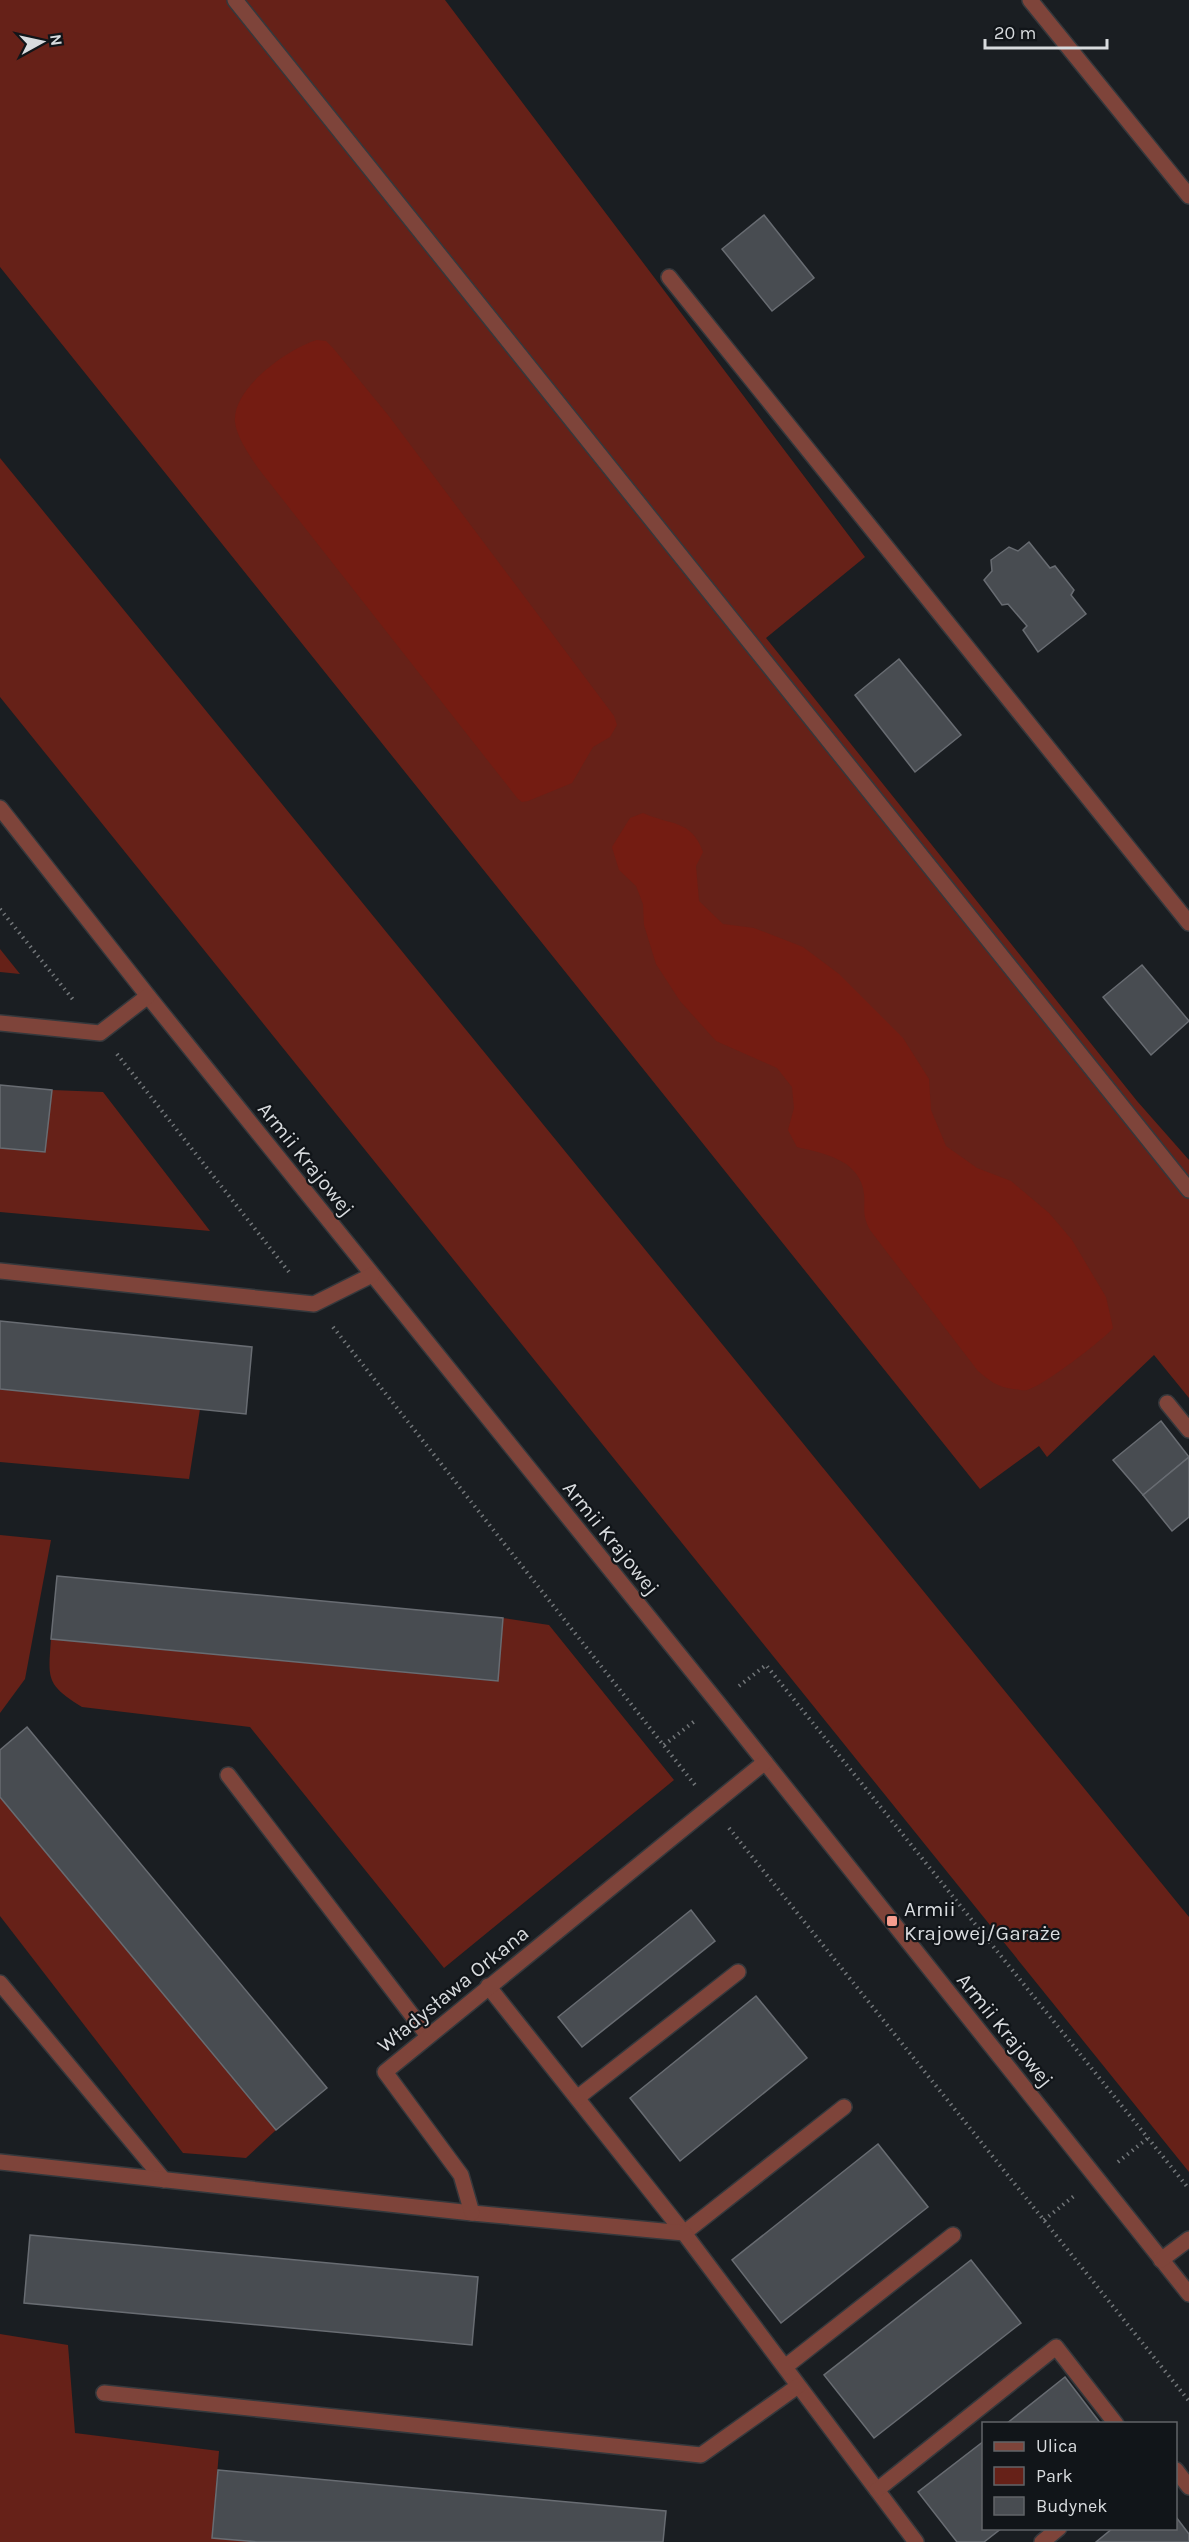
<svg xmlns="http://www.w3.org/2000/svg" width="1189" height="2542" font-family="Karla,sans-serif">
<style>
.green{fill:#662118}
.forest{fill:#741c12}
.building{fill:#484c51;stroke:#686c72;stroke-width:1.5}
.lines{fill:none;stroke-linecap:round;stroke-linejoin:round}
.minor-casing{stroke:#35383c;stroke-width:18}
.path{stroke:#727679;stroke-width:4;stroke-dasharray:1.5 4.5;stroke-linecap:butt}
.minor{stroke:#7e443a;stroke-width:15}
.poi-dot{fill:#f59d8e;stroke:#111519;stroke-width:2}
.labels{text-anchor:middle;stroke-width:4.5;stroke-linejoin:round;paint-order:stroke}
.street-label{font-size:21px;fill:#d8dbde;stroke:#111519}
.poi-label{font-size:21px;fill:#d8dbde;stroke:#111519;text-anchor:start}
</style>
<rect width="100%" height="100%" fill="#1a1e22"/>
<!-- green -->
<g class="green">
<path d="M0 0H445L865 557 766 638 1137 1101 1189 1160V1398L1154 1355 1047 1457 1039 1446 980 1489 0 267Z"/>
<path d="M0 458 1189 1917V2172L0 697Z"/>
<path d="M0 949 20 974 0 972Z"/>
<path d="M52 1090 103 1092 210 1231 0 1212V1148L45 1152Z"/>
<path d="M0 1389 200 1409 189 1479 0 1462Z"/>
<path d="M0 1535 51 1540 25 1679 0 1713Z"/>
<path d="M503 1618 549 1625 674 1780 444 1968 250 1727 82 1707C46 1684 48 1680 51 1639L497 1680Z"/>
<path d="M0 1797 276 2130 246 2158 183 2153 0 1916Z"/>
<path d="M0 2334 68 2345 75 2433 219 2451 212 2538 258 2542H0Z"/>
</g>
<!-- forest -->
<g class="forest">
<path d="M317 340 326 341 333 348 388 415 614 716 617 725 610 737 593 747 572 783 528 801 522 802 518 799 258 468C249 454 237 438 235 422 232 388 289 348 317 340Z"/>
<path d="M643 813C671 826 691 819 703 852L696 866 699 901 723 924 754 928 803 947 839 974 903 1038 929 1079 931 1110 946 1146 977 1168 1011 1181 1049 1213 1072 1240 1106 1297 1113 1328C1102 1341 1043 1386 1027 1390 1023 1391 1017 1389 1013 1389 997 1387 990 1381 978 1371L870 1230C860 1211 867 1206 863 1188 856 1159 822 1153 797 1147L788 1130 794 1108 792 1087 777 1068 716 1041 680 1001 656 964 644 925 643 904 636 886 619 870 612 847 630 818Z"/>
</g>
<!-- building -->
<g class="building">
<path d="M764 215 814 278 772 311 722 249Z"/>
<path d="M1029 542 1050 568 1055 566 1074 590 1071 595 1086 614 1038 652 1023 630 1027 626 1008 604 1002 605 984 580 992 571 991 560 1009 547 1018 551Z"/>
<path d="M899 659 961 735 915 772 855 695Z"/>
<path d="M1142 965 1189 1021 1151 1055 1103 997Z"/>
<path d="M0 1085 52 1090 45 1152 0 1148Z"/>
<path d="M0 1321 252 1347 246 1414 0 1389Z"/>
<path d="M1161 1421 1189 1457 1143 1495 1113 1460Z"/>
<path d="M1189 1457V1517L1172 1531 1143 1495Z"/>
<path d="M57 1576 503 1618 498 1681 51 1639Z"/>
<path d="M27 1727 327 2088 276 2130 0 1797V1750Z"/>
<path d="M691 1910 715 1941 582 2047 558 2017Z"/>
<path d="M756 1996 807 2058 680 2161 630 2098Z"/>
<path d="M878 2144 928 2207 781 2323 732 2260Z"/>
<path d="M30 2235 478 2277 472 2345 24 2303Z"/>
<path d="M971 2260 1021 2323 874 2438 824 2375Z"/>
<path d="M1065 2377 1101 2424H1006Z"/>
<path d="M984 2441V2528H1002L984 2542H957L918 2492Z"/>
<path d="M218 2470 666 2511 663 2542H258L212 2538Z"/>
<path d="M1176 2517 1189 2534V2542H1096L1113 2528H1176Z"/>
</g>
<g class="lines">
<!-- minor casing -->
<g class="minor-casing">
<g id="minor">
<path d="M235 0 1189 1190"/>
<path d="M1030 0 1189 196"/>
<path d="M669 277 1189 923"/>
<path d="M0 808 148 996 718 1703 1189 2294"/>
<path d="M0 1023 100 1033 148 996"/>
<path d="M0 1271 314 1304 372 1275"/>
<path d="M1167 1403 1189 1430"/>
<path d="M228 1775 428 2036"/>
<path d="M0 1983 164 2180"/>
<path d="M488 1986 684 2233 844 2107"/>
<path d="M577 2098 738 1972"/>
<path d="M0 2162 472 2213 684 2233 916 2542"/>
<path d="M472 2213 461 2175 385 2072 765 1762"/>
<path d="M1161 2260 1189 2239"/>
<path d="M785 2367 953 2235"/>
<path d="M104 2393 701 2455 798 2386"/>
<path d="M1176 2470 1189 2487"/>
<path d="M877 2490 1056 2347 1116 2424"/>
<path d="M1042 2542 1059 2528"/>
</g>
</g>
<!-- path -->
<g class="path">
<path d="M0 909 75 1002"/>
<path d="M117 1054 289 1272"/>
<path d="M333 1327 695 1785"/>
<path d="M739 1686 766 1665 1189 2189"/>
<path d="M664 1745 696 1720"/>
<path d="M729 1828 1189 2401"/>
<path d="M1118 2162 1148 2138"/>
<path d="M1044 2220 1074 2196"/>
</g>
<!-- minor -->
<use href="#minor" class="minor"/>
</g>
<!-- markers -->
<rect class="poi-dot" x="886" y="1915" width="12" height="12" rx="3"/>
<g class="labels">
<!-- street labels -->
<g class="street-label">
<text transform="translate(306 1159) rotate(51)" y="7">Armii Krajowej</text>
<text transform="translate(611 1538) rotate(51)" y="7">Armii Krajowej</text>
<text transform="translate(453 1989) rotate(-39)" y="7">Władysława Orkana</text>
<text transform="translate(1005 2030) rotate(51)" y="7">Armii Krajowej</text>
</g>
<!-- poi labels -->
<g class="poi-label">
<text x="904" y="1916">Armii<tspan x="904" dy="24">Krajowej/Garaże</tspan></text>
</g>
</g>
<!-- legend -->
<rect x="982" y="2422" width="195" height="108" fill="#111519" stroke="#616468" stroke-width="1.5"/>
<rect x="994" y="2442" width="30" height="9" fill="#7e443a" stroke="#616468" stroke-width="1.5"/>
<text x="1036" y="2452" font-size="18" fill="#d8dbde">Ulica</text>
<rect x="994" y="2467" width="30" height="18" fill="#662118" stroke="#616468" stroke-width="1.5"/>
<text x="1036" y="2482" font-size="18" fill="#d8dbde">Park</text>
<rect x="994" y="2497" width="30" height="18" fill="#484c51" stroke="#616468" stroke-width="1.5"/>
<text x="1036" y="2512" font-size="18" fill="#d8dbde">Budynek</text>
<!-- north arrow -->
<g transform="translate(42 42) rotate(82)" stroke="#111519" stroke-width="4.5" paint-order="stroke">
<path d="M0-4.5L10 22L0 15L-10 22Z" fill="#d8dbde"/>
<text y="-9" font-size="16" font-weight="bold" text-anchor="middle" fill="#d8dbde">N</text>
</g>
<!-- scale -->
<path d="M985 39v9h122v-9" fill="none" stroke="#d8dbde" stroke-width="3"/>
<text x="994" y="39" font-size="18" fill="#d8dbde" stroke="#111519" stroke-width="4.5" paint-order="stroke">20 m</text>
</svg>
